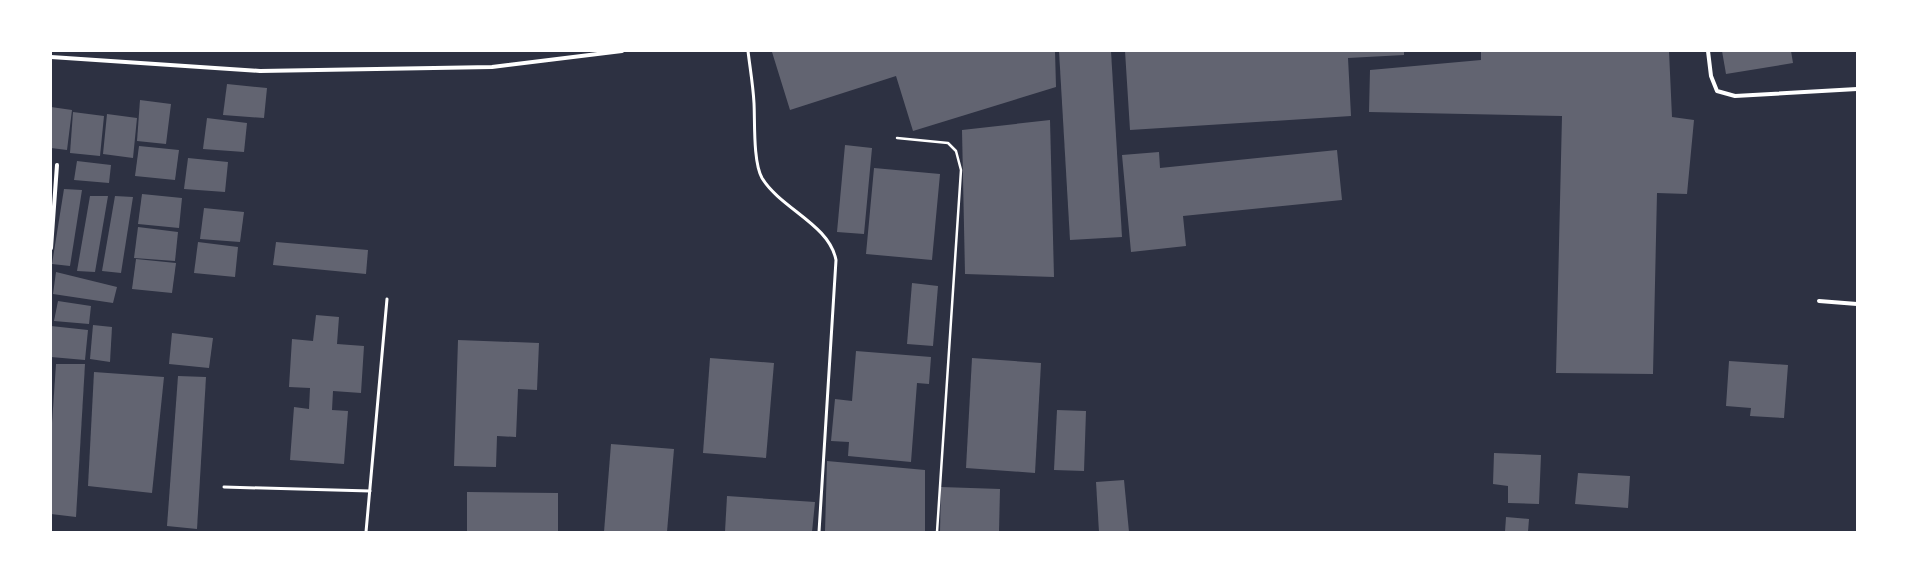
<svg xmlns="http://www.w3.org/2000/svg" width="1908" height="583" font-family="'Fira Sans Condensed',sans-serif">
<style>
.building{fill:#626471}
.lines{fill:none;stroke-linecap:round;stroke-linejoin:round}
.path{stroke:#fff;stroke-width:2.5}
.service{stroke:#fff;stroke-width:3}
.minor{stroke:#fff;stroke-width:4}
</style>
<rect width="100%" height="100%" fill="#2d3142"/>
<!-- building -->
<g class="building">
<path d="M777 51H1055L1056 87 913 131 896 76 790 110 772 52Z"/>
<path d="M1059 51H1111L1122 237 1070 240Z"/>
<path d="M1125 51H1404V55L1348 58 1351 116 1130 130Z"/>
<path d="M1481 51H1669L1672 117 1694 120 1687 194 1657 193 1653 374 1556 373 1562 116 1369 112 1370 70 1481 60Z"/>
<path d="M1722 51H1791L1793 63 1726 74Z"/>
<path d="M227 84 267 88 264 118 223 115Z"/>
<path d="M140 100 171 104 166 144 137 141Z"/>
<path d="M51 107 72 110 67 150 51 148Z"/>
<path d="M73 112 104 116 100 156 70 153Z"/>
<path d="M107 114 137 118 133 158 103 154Z"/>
<path d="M207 118 247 123 244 152 203 149Z"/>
<path d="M1050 120 1054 277 965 274 962 130Z"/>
<path d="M845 145 872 148 864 234 837 232Z"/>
<path d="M139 146 179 150 175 180 135 176Z"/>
<path d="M1337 150 1342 200 1183 216 1186 246 1131 252 1122 155 1159 152 1160 168Z"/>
<path d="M188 158 228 162 225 192 184 189Z"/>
<path d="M77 161 111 165 109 183 74 180Z"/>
<path d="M874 168 940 174 932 260 866 254Z"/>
<path d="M64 189 82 190 70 266 52 264Z"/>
<path d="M142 194 182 198 179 228 138 224Z"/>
<path d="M90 196H108L95 272 77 271Z"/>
<path d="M115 196 133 197 121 273 102 271Z"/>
<path d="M204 208 244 212 240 242 200 239Z"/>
<path d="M138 227 178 232 175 261 134 258Z"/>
<path d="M198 242 238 247 235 277 194 273Z"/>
<path d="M276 242 368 250 366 274 273 265Z"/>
<path d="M136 259 176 263 172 293 132 289Z"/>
<path d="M56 272 117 287 113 303 53 294Z"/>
<path d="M912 283 938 286 933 346 907 344Z"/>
<path d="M58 301 91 306 89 324 54 321Z"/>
<path d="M316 315 339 317 337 344 364 346 361 393 333 391 332 410 348 411 344 464 290 460 294 407 309 409 310 388 289 387 292 339 313 341Z"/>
<path d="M93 325 112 327 110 362 90 359Z"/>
<path d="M51 326 88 330 85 360 51 357Z"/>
<path d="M172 333 213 338 209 368 169 364Z"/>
<path d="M458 340 539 343 537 390 518 389 516 437 497 436 496 467 454 466Z"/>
<path d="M856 351 931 357 929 384 917 383 911 462 848 456 849 442 831 441 835 399 852 401Z"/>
<path d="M710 358 774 363 766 458 703 453Z"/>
<path d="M972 358 1041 363 1035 473 966 468Z"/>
<path d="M1729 361 1788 365 1784 418 1750 416 1751 408 1726 406Z"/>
<path d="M56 364H85L76 517 51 514V438Z"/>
<path d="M94 372 164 377 152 493 88 486Z"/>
<path d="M178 376 206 377 197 529 167 526Z"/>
<path d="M1057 410 1086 411 1084 471 1054 470Z"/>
<path d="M611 444 674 449 667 532H604Z"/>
<path d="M1494 453 1541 455 1539 504 1508 503V486L1493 484Z"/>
<path d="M827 461 925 470V532H825Z"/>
<path d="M1578 473 1630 476 1628 508 1575 504Z"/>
<path d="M1124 480 1129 532H1099L1096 482Z"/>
<path d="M941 487 1000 489 999 532H940Z"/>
<path d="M467 492 558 493V532H467Z"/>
<path d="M727 496 815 502 812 532H725Z"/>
<path d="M1506 517 1529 519 1528 532H1505Z"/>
</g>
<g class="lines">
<!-- path -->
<path class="path" d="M897 138 948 143 956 151 961 170 937 532"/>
<!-- service -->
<g class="service">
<path d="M748 51C750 68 753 85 754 103 755 122 753 162 762 178 781 209 829 224 836 260L819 532"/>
<path d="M224 487 370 491"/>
<path d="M366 532 387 299"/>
</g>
<!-- minor -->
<g class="minor">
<path d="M1708 51 1711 76 1717 91 1735 96 1857 89"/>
<path d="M51 57 260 71 492 67 622 51"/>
<path d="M51 248 57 165"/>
<path d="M1819 301 1857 304"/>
</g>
</g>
<!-- border -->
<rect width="1908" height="583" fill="none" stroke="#ffffff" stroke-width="104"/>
</svg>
